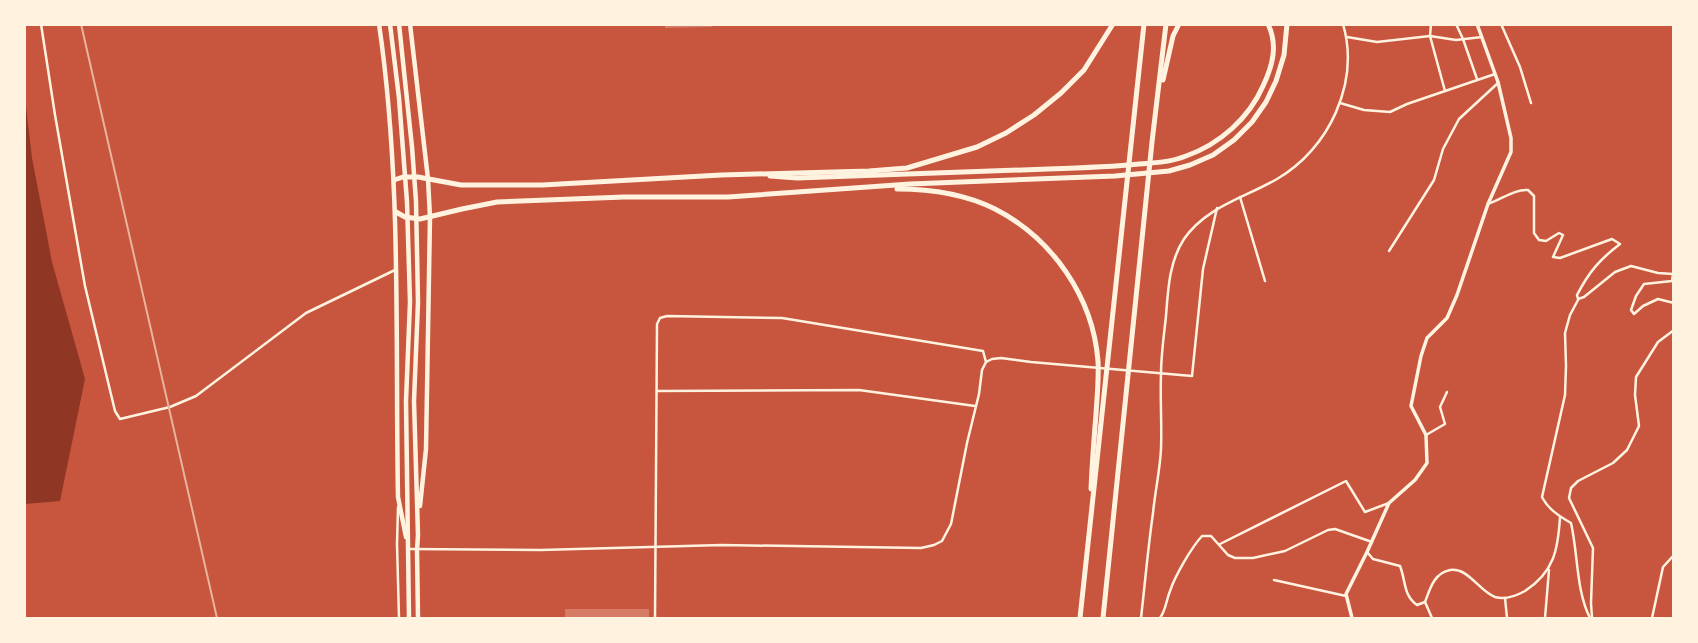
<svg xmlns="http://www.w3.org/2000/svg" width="1698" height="643" font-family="'Sofia Sans Condensed',sans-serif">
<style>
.water{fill:#8f3625}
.building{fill:#d67c66}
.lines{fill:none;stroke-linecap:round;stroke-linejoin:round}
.minor{stroke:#fff3e0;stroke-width:2.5}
.tertiary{stroke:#fff3e0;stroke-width:3.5}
.trunk{stroke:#fff3e0;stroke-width:4.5}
.motorway{stroke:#fff3e0;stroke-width:5}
.rail{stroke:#e9b49f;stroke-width:2}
</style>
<rect width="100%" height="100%" fill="#c8553d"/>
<!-- water -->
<path class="water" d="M25 98 32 158 52 262 85 379 60 501 25 504Z"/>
<!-- building -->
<g class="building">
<path d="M665 24H712V27L665 28Z"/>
<rect x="565" y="609" width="84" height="9"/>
</g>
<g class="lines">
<!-- minor -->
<g class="minor">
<path d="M41 24 55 115 85 286 115 411 120 419 170 407 196 396 306 313 395 270"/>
<path d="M1431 24 1430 36 1445 91"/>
<path d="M1456 24 1463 39 1477 79"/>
<path d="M1501 24 1520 67 1531 103"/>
<path d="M1347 37 1377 42 1430 36 1456 40 1482 37"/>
<path d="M1340 103 1364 110 1390 112 1407 104 1495 74"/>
<path d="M1240 197 1265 281"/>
<path d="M1488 204C1502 199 1515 189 1528 190L1534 196V233L1539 240 1546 241 1559 233 1563 235 1553 257 1560 258 1612 239 1620 244C1599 260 1589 272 1577 295L1578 299 1584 297 1615 272 1631 266 1658 273 1673 274 1672 281 1644 284 1636 296 1631 310 1634 314 1643 306 1658 299 1674 303"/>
<path d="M1389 251 1434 180 1443 149 1459 119 1498 83"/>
<path d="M1578 300 1570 315 1565 333 1566 366 1565 395 1542 497C1548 509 1559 516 1571 523 1578 553 1576 591 1590 618"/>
<path d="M657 391 859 390 975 406"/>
<path d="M1426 435 1445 424 1440 407 1447 392"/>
<path d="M398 507 397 544 399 618"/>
<path d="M1220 544 1346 481 1365 512 1389 503"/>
<path d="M408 549 541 550 722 545 921 548 934 545 942 541 951 524 967 443 979 394 982 370 986 362 992 359 1001 358 1031 362 1192 376 1203 269 1217 208"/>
<path d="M1367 552 1373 559 1400 566C1406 581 1403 595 1417 605L1425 602C1430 589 1434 573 1450 570 1468 567 1479 591 1495 597 1505 600 1516 596 1525 591 1554 572 1558 550 1560 517"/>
<path d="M1274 580 1346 596"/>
<path d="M1505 598 1507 618"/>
<path d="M1425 602 1432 618"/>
<path d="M655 618 657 324 660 318 667 316 782 318 983 351 986 362"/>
<path d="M1141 618C1145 583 1148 548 1153 513 1155 492 1160 470 1161 449 1162 424 1160 399 1161 374 1161 355 1164 335 1166 316 1168 290 1169 262 1184 239 1206 207 1244 198 1277 179 1329 149 1360 83 1343 24"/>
<path d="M1160 618C1166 610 1166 601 1170 591 1175 576 1191 548 1202 536H1211L1228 555 1235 558H1253L1285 551 1328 530 1335 529 1372 542"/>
<path d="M1545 618 1549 570"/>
<path d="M1592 618 1591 603 1593 548 1569 498 1571 488 1578 481 1613 463 1627 450 1639 426 1635 395 1636 377 1658 342 1674 330"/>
<path d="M1652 618 1663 567 1674 555"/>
</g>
<!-- tertiary -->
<path class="tertiary" d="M1352 618 1346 594 1367 552 1389 503 1415 480 1427 463 1426 435 1411 406 1421 356 1427 338 1447 318 1457 295 1488 204 1511 152V138L1498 82 1477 24"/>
<!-- trunk -->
<g class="trunk">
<path d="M379 24C402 181 395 339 398 497L406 537"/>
<path d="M390 24 399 98 407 202 410 302 406 401 409 618"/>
<path d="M399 24 412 147 416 201 418 302 414 401 418 535 417 550 418 618"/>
<path d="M410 24 428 179 430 217 426 449 420 506"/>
</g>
<!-- motorway -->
<g class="motorway">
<path d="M1163 80 1173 36 1179 24"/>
<path d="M770 176 797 178C881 175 965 172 1048 169 1079 168 1109 167 1139 164 1155 163 1171 162 1186 156 1220 144 1249 118 1263 86 1273 65 1278 45 1268 24"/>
<path d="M394 180 403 177H418L461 185H542L721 175 869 171 907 168 977 147 1006 133 1034 115 1061 93 1084 70 1113 24"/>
<path d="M897 189C930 189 965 194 995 209 1052 238 1093 297 1098 361 1099 379 1097 397 1096 414 1094 439 1092 464 1091 489"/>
<path d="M396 212 405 217 420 219 462 209 497 202 624 197H728L910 184 1115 176 1169 171 1190 165 1213 155 1234 140 1252 122 1266 102 1276 81 1284 55 1287 24"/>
<path d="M1080 618 1144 24"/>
<path d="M1103 618 1152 142 1166 24"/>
</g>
<!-- rail -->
<path class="rail" d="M81 24 217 618"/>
</g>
<!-- border -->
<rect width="1698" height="643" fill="none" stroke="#fff3e0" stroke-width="52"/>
</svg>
